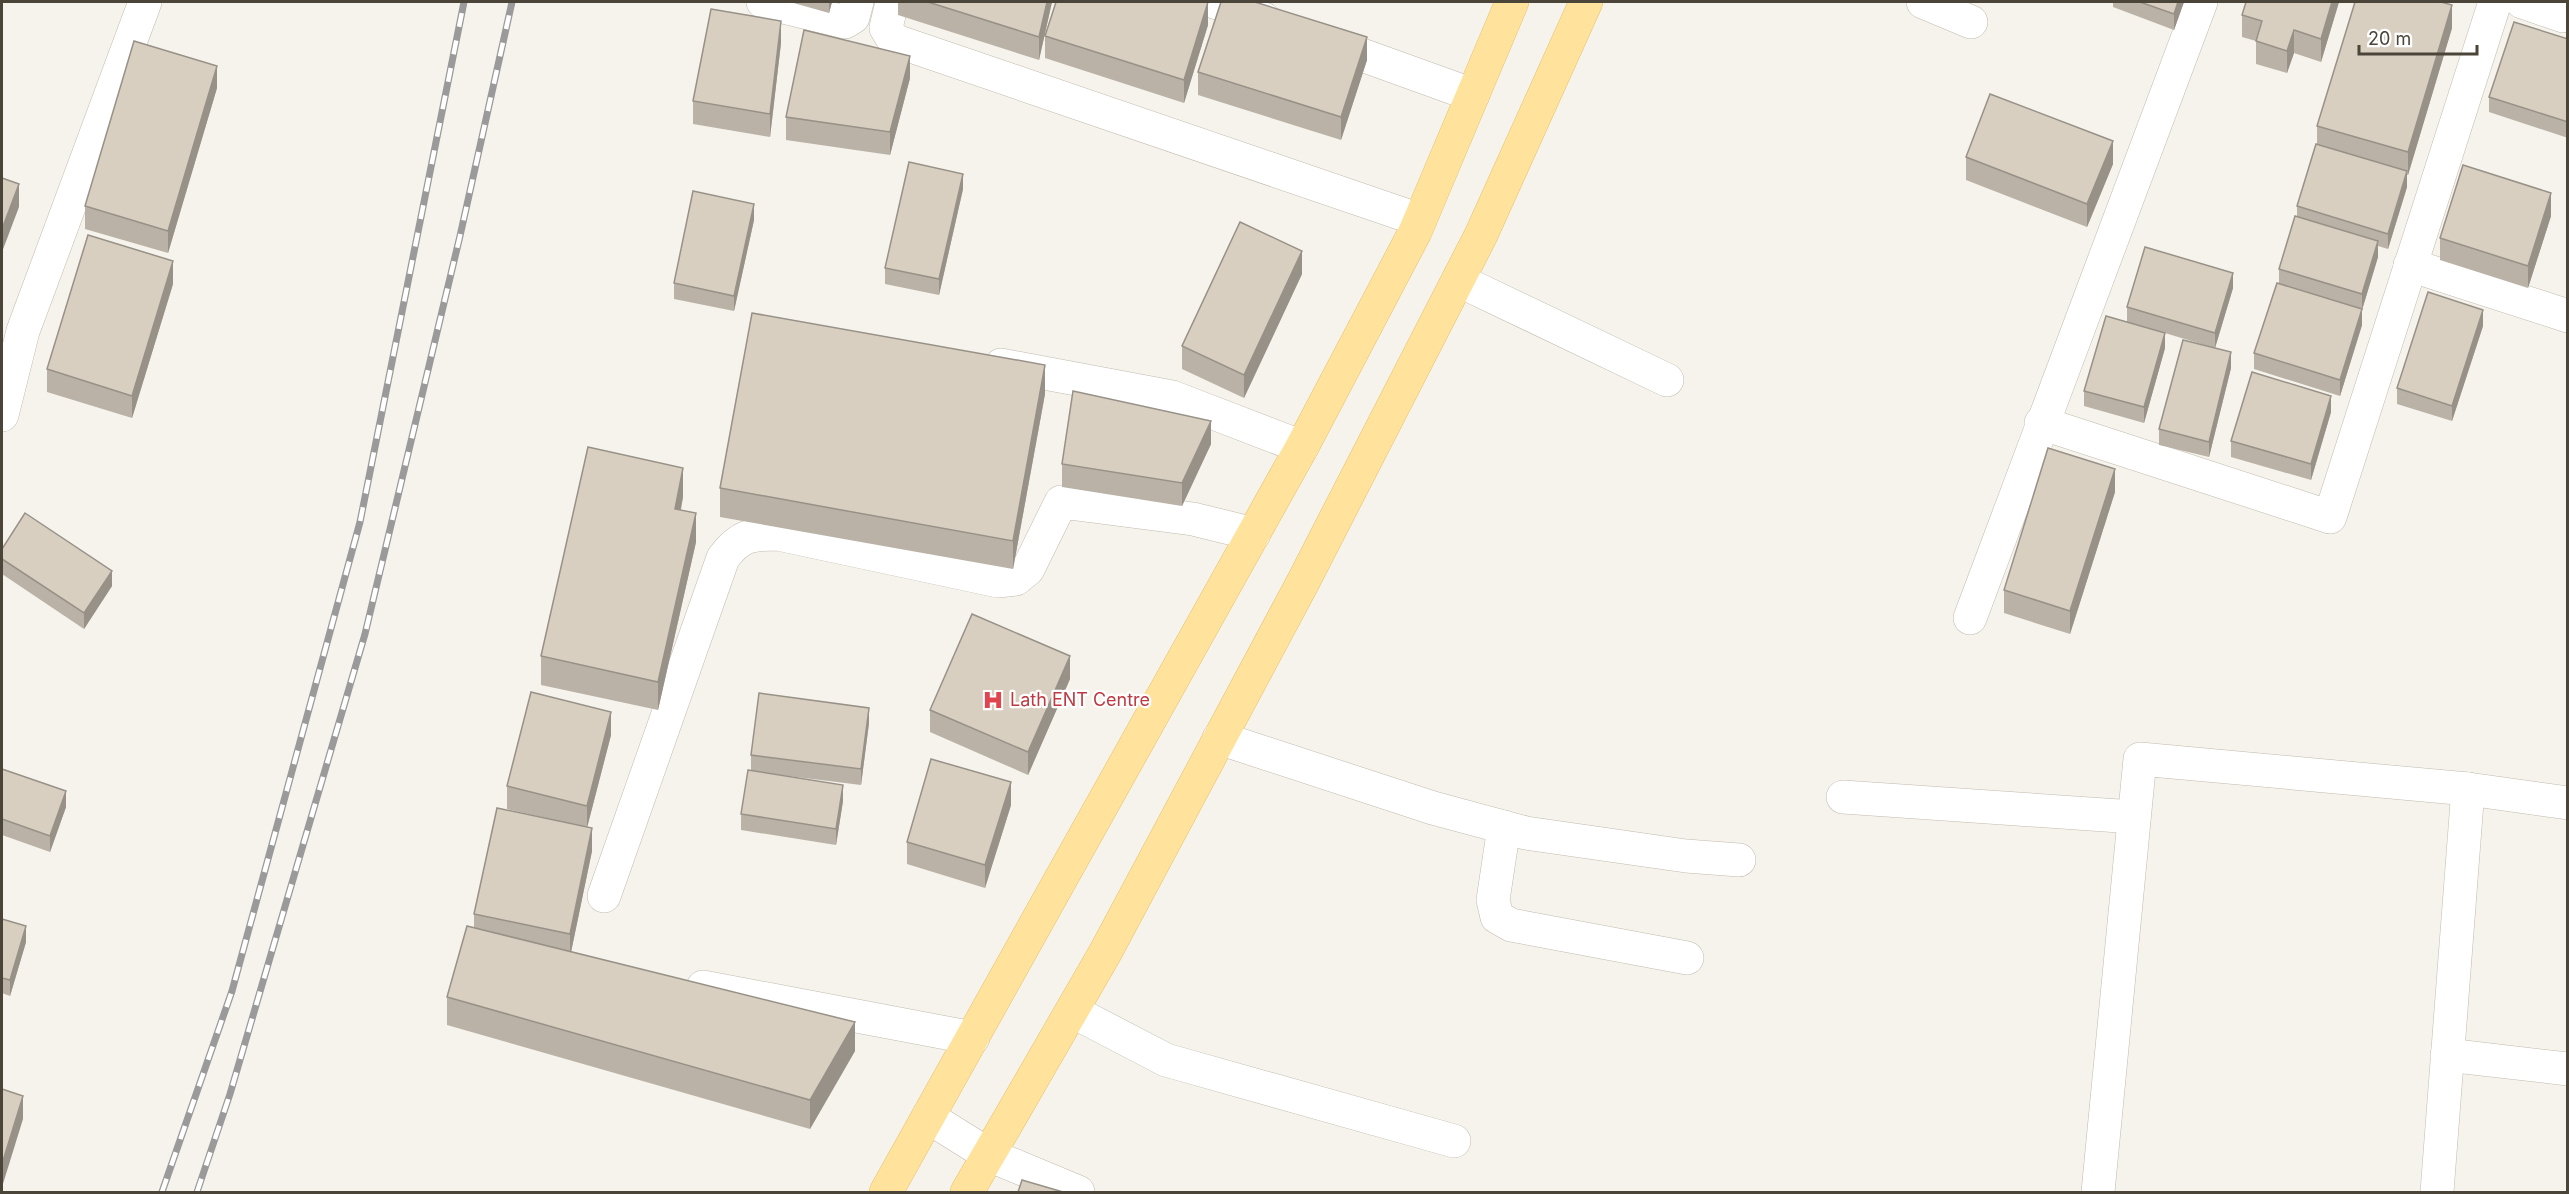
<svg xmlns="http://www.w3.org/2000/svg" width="2569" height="1194" font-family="Inter,sans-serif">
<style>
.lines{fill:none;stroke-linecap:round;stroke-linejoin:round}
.minor-casing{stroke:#c2bbae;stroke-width:34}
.major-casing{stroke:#e6c16a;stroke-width:34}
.minor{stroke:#fff;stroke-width:33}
.major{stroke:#ffe39c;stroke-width:33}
.rail-casing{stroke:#9a9a9a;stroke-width:7}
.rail{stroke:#fff;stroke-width:4.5;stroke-dasharray:14;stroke-linecap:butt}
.wall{fill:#bab2a6}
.shaded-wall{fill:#979187}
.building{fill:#d8cfc1;stroke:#979187;stroke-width:1.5}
.labels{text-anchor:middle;stroke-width:4.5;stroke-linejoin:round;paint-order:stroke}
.health-label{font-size:18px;fill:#be3a42;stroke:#fff;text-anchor:start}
</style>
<rect width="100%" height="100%" fill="#f6f3ec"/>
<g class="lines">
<!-- minor casing -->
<g class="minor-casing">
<g id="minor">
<path d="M763 2 845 22 853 17 857 2"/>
<path d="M892 2 886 28 892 38 899 42 1420 220"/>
<path d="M1214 2 1264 19"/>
<path d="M1923 2 1971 22"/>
<path d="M2522 2 2563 16 2568 14"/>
<path d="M1326 42 1473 95"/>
<path d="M2410 265 2568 316"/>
<path d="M1458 280 1667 380"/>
<path d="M1001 365 1172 397 1302 447"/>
<path d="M2 415 23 331 145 2"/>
<path d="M2041 423 2330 517 2495 2"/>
<path d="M1970 618 2201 2"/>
<path d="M1219 738 1433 808 1526 833 1686 856 1739 860"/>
<path d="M1843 797 2134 817"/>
<path d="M1504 827 1493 900 1497 917 1511 925 1687 958"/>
<path d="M604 896 723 558C740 535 751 534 778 534L998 581 1016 579 1028 569 1061 502 1193 519 1254 534"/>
<path d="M703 987 973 1038"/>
<path d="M1072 1011 1166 1060 1454 1141"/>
<path d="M2447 1055 2568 1069"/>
<path d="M928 1117 989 1155 1078 1192"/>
<path d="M2098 1192 2140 759 2468 789 2568 803"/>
<path d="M2437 1192 2468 789"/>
</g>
</g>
<!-- major casing -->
<g class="major-casing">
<g id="major">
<path d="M886 1192 1302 447 1415 232 1512 2"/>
<path d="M967 1192 1105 953 1302 584 1481 235 1586 2"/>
</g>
</g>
<!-- minor -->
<use href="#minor" class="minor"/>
<!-- major -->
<use href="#major" class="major"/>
<!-- rail casing -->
<g class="rail-casing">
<g id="rail">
<path d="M162 1192 232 991 360 522 464 2"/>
<path d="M197 1192 230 1094 365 634 460 236 512 2"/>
</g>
</g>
<!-- rail -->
<use href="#rail" class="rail"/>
</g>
<!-- wall -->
<g class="wall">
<path d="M790 2H832L829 13Z"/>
<path d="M898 2H1052L1039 60 898 15Z"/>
<path d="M2113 2H2184L2174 30 2113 7Z"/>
<path d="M2246 2H2339L2321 62 2294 53 2287 73 2256 64V41L2242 37V15Z"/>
<path d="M1208 25 1184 103 1045 58V36Z"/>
<path d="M2452 28 2408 175H2407V187L2388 249 2378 246V257L2362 310V325L2340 396 2254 369V353L2279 283V269L2297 217V206L2317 145V126Z"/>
<path d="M2568 39V138L2489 112V97Z"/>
<path d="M781 43 770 137 693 124V101Z"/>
<path d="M1367 60 1341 140 1198 95V72Z"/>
<path d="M910 78 890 155 786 140V117Z"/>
<path d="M217 88 168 253 85 229V206Z"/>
<path d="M1966 157 2113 164 2087 227 1966 180Z"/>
<path d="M963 189 939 295 885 284V268Z"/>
<path d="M2551 216 2528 288 2440 260V238Z"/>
<path d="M754 220 734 311 674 299V283Z"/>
<path d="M1302 274 1244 398 1182 369V346Z"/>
<path d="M173 284 132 418 47 392V369Z"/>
<path d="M2233 288 2215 348 2231 368 2209 457 2159 445V429L2211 347 2165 333V348L2144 423 2084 406V391L2127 322V307Z"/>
<path d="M2483 326 2452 421 2397 404V388Z"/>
<path d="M1045 394 1013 569 720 517V488Z"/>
<path d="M2331 412 2311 480 2231 457V441Z"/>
<path d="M1211 444 1182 506 1062 487V464Z"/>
<path d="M2115 492 2070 634 2004 613V590Z"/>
<path d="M683 497 681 510 696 542 658 710 541 685V656Z"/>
<path d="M2 549 112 586 84 629 2 574Z"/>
<path d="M1070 679 1028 775 930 732V710Z"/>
<path d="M869 723 861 785 757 772 843 801 836 845 741 830V814L751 771V755Z"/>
<path d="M611 735 587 827 592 851 571 952 855 1051 810 1129 447 1025V997L474 928V914L550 819 507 809V786Z"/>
<path d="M2 769 66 807 50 852 2 835Z"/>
<path d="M1011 805 985 888 907 864V842Z"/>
<path d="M2 919 26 942 10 996 2 993Z"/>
</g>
<!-- shaded-wall -->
<g class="shaded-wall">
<path d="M829 2H832L829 13Z"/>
<path d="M1047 2H1052L1039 60V37Z"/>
<path d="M1208 2V25L1184 103V80Z"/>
<path d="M2178 2H2184L2174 30V14Z"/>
<path d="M2332 2H2339L2321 62V39Z"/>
<path d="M2452 5V28L2408 175V152Z"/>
<path d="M781 21V43L770 137V114Z"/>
<path d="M2294 30V53L2287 73V51Z"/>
<path d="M1367 37V60L1341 140V117Z"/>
<path d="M910 56V78L890 155V132Z"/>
<path d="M217 66V88L168 253V231Z"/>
<path d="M2113 141V164L2087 227V204Z"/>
<path d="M2407 171V187L2388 249V234Z"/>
<path d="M963 174V189L939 295V279Z"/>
<path d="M19 184V207L2 252V229Z"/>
<path d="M2551 193V216L2528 288V266Z"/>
<path d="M754 204V220L734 311V296Z"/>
<path d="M2378 241V257L2362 310V325L2340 396V380L2362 309V294Z"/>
<path d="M1302 251V274L1244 398V375Z"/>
<path d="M173 261V284L132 418V396Z"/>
<path d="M2233 273V288L2215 348V333Z"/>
<path d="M2483 310V326L2452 421V406Z"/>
<path d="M2165 333V348L2144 423V407Z"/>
<path d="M2231 352V368L2209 457V442Z"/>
<path d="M1045 365V394L1013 569V541Z"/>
<path d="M2331 396V412L2311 480V464Z"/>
<path d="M1211 421V444L1182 506V483Z"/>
<path d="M683 468V497L675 537V509Z"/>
<path d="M2115 469V492L2070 634V611Z"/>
<path d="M696 513V542L658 710V682Z"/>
<path d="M112 571V586L84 629V613Z"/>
<path d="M1070 656V679L1028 775V752Z"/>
<path d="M869 708V723L861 785V769Z"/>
<path d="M611 712V735L587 828V806Z"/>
<path d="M1011 782V805L985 888V865Z"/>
<path d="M843 785V801L836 845V829Z"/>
<path d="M66 791V807L50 852V836Z"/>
<path d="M592 828V851L570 957V934Z"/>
<path d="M26 926V942L10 996V980Z"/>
<path d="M855 1022V1051L810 1129V1100Z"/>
<path d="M23 1096V1119L2 1187V1164Z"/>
</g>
<!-- building -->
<g class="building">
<path d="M928 2H1047L1039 37Z"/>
<path d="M1056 2H1208L1184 80 1045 36Z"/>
<path d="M1221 2H1255L1367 37 1341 117 1198 72Z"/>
<path d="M2140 2H2178L2174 14Z"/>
<path d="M2246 2H2332L2321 39 2294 30 2287 51 2256 41 2262 21 2242 15Z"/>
<path d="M2355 2H2441L2452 5 2408 152 2317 126Z"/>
<path d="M711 9 781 21 770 114 693 101Z"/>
<path d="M2514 22 2568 39V122L2489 97Z"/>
<path d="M804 30 910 56 890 132 786 117Z"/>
<path d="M134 41 217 66 168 231 85 206Z"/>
<path d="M1990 94 2113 141 2087 204 1966 157Z"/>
<path d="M2316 144 2407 171 2388 234 2297 206Z"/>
<path d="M909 162 963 174 939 279 885 268Z"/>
<path d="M2463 165 2551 193 2528 266 2440 238Z"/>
<path d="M2 178 19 184 2 229Z"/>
<path d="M693 191 754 204 734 296 674 283Z"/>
<path d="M2295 216 2378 241 2362 294 2279 269Z"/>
<path d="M1240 222 1302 251 1244 375 1182 346Z"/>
<path d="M88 235 173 261 132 396 47 369Z"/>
<path d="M2145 247 2233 273 2215 333 2127 307Z"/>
<path d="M2277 283 2362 309 2340 380 2254 353Z"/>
<path d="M2428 292 2483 310 2452 406 2397 388Z"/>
<path d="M752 313 1045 365 1013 541 720 488Z"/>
<path d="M2106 316 2165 333 2144 407 2084 391Z"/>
<path d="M2183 340 2231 352 2209 442 2159 429Z"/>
<path d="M2252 372 2331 396 2311 464 2231 441Z"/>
<path d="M1073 391 1211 421 1182 483 1062 464Z"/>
<path d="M588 447 683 468 675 509 696 513 658 682 541 656Z"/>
<path d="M2048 448 2115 469 2070 611 2004 590Z"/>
<path d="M25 513 112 571 84 613 2 559V549Z"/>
<path d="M972 614 1070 656 1028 752 930 710Z"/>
<path d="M531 692 611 712 587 806 507 786Z"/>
<path d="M759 693 869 708 861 769 751 755Z"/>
<path d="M931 759 1011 782 985 865 907 842Z"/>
<path d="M2 769 66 791 50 836 2 819Z"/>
<path d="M748 770 843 785 836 829 741 814Z"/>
<path d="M497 808 592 828 570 934 474 914Z"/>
<path d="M2 919 26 926 10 980 2 978Z"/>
<path d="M467 926 855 1022 810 1100 447 997Z"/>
<path d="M2 1089 23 1096 2 1164Z"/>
<path d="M1022 1180 1063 1192H1018Z"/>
</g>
<!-- icons -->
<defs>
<g id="hospital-bare" transform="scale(1.62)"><path d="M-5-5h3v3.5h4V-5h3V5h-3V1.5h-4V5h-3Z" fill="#e0444e" stroke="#fff" stroke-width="2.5" paint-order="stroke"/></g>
</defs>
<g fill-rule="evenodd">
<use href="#hospital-bare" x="993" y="700"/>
</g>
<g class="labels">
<!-- health labels -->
<g class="health-label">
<text x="1010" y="706">Lath ENT Centre</text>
</g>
</g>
<!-- border -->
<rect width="2569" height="1194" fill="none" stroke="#4b4439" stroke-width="6"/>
<!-- scale -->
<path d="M2359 45v9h118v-9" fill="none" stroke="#4b4439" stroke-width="3"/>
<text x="2368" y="45" font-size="18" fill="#4b4439" stroke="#ffffff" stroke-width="4.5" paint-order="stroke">20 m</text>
</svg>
